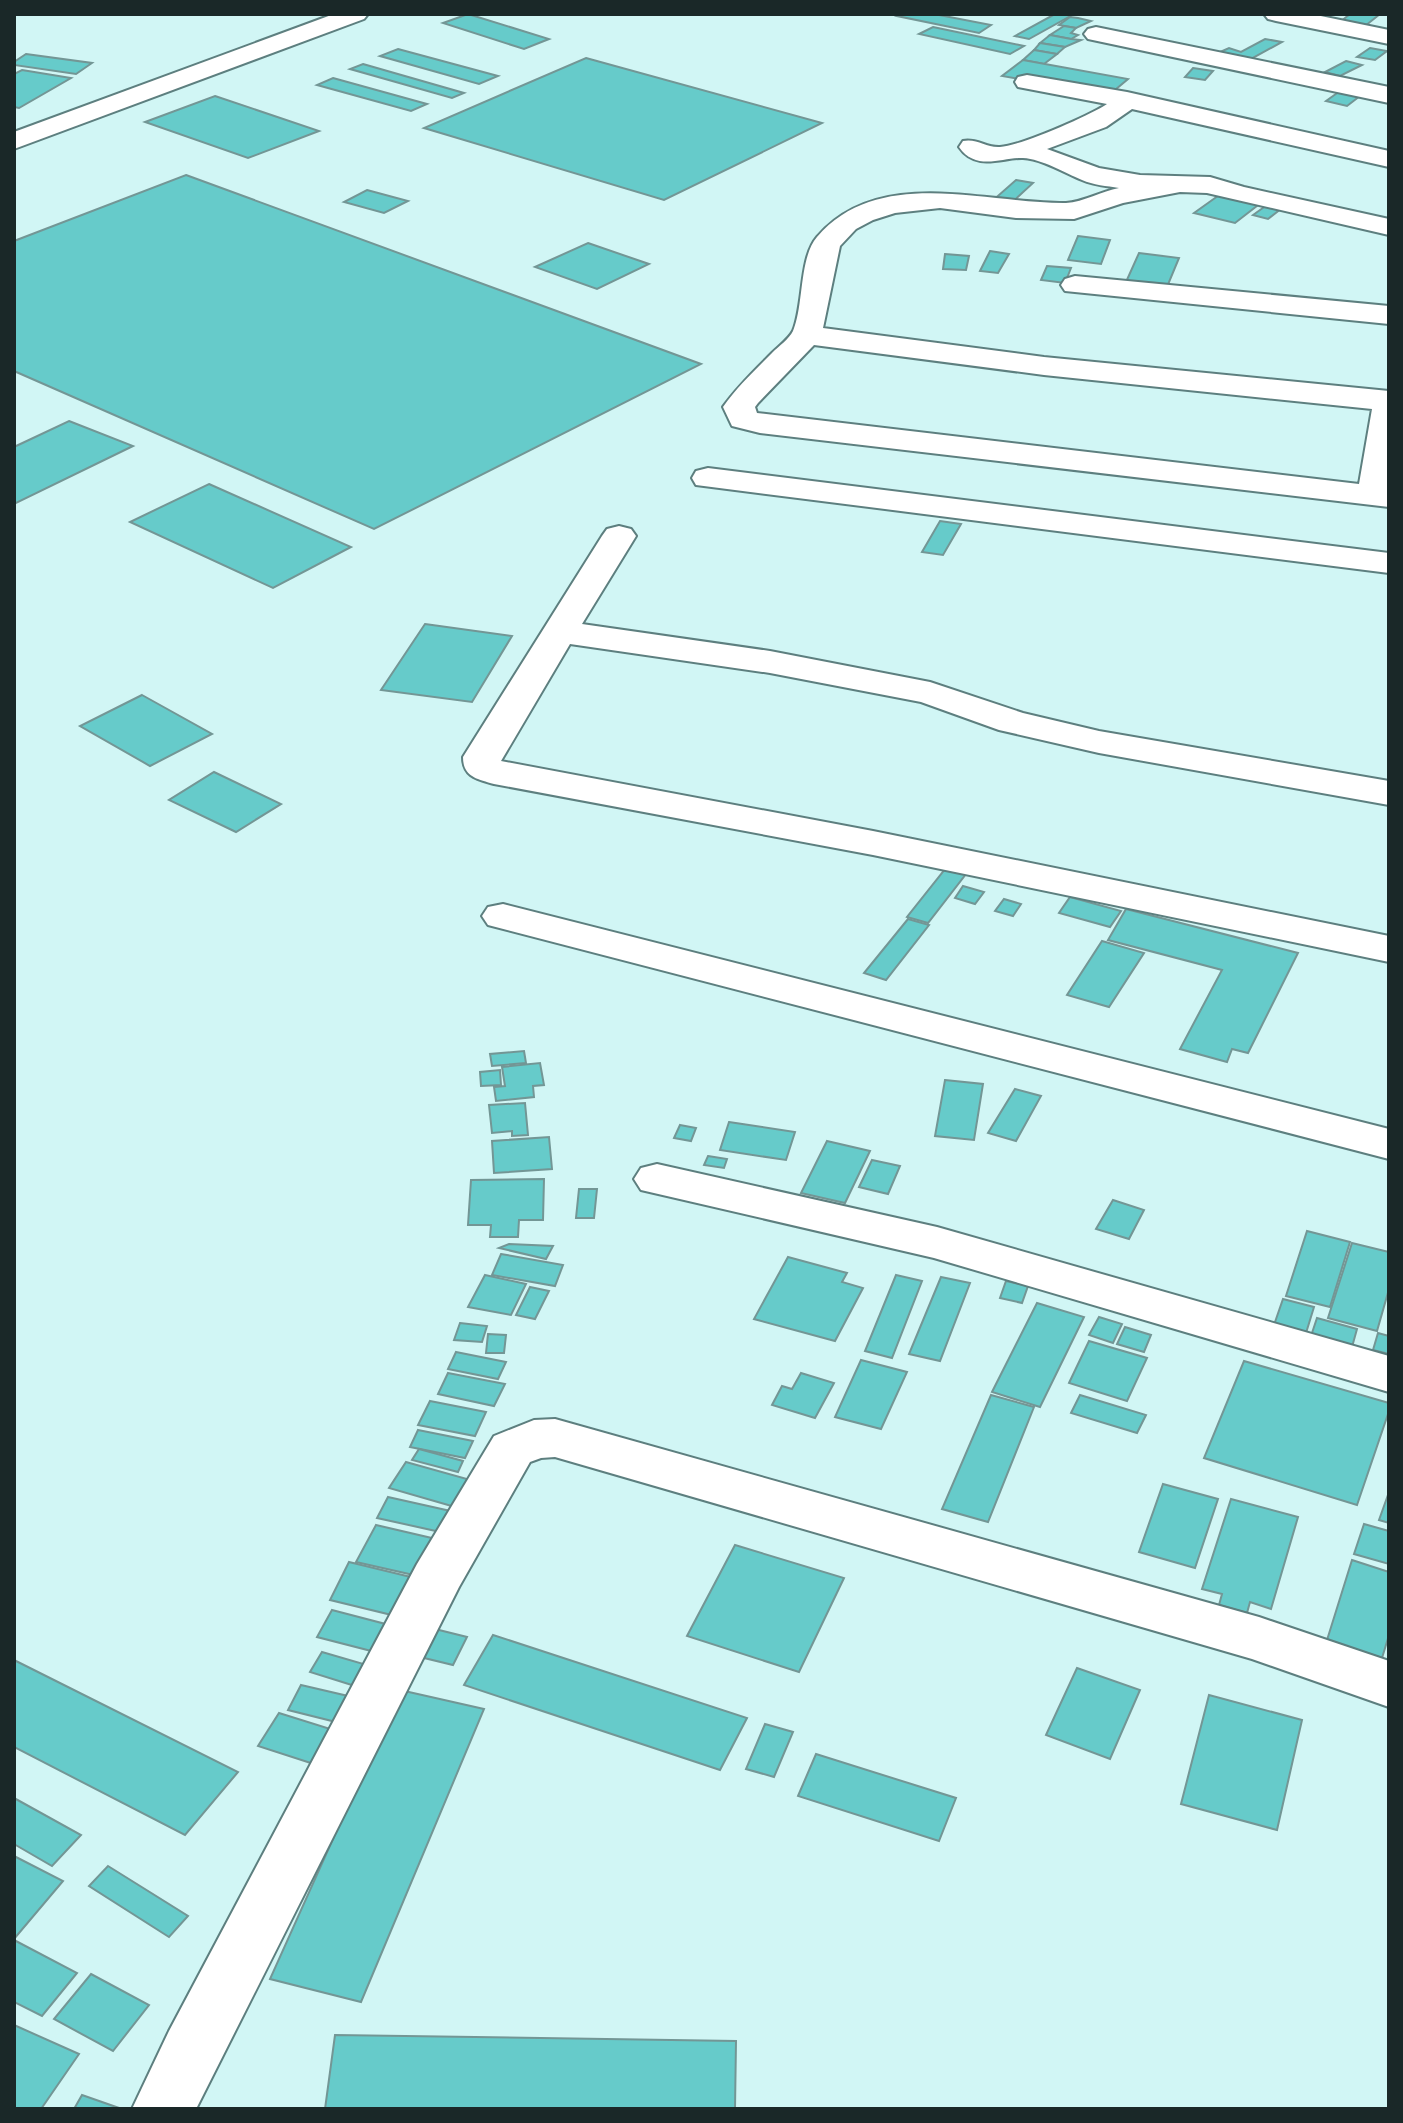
<svg xmlns="http://www.w3.org/2000/svg" width="1403" height="2123" font-family="Figtree,sans-serif">
<style>
.building{fill:#66cbca;stroke:#739695;stroke-width:2}
.lines{fill:none;stroke-linecap:round;stroke-linejoin:round}
.minor-casing{stroke:#5d7f7f;stroke-width:4}
.minor{fill:#fff;fill-rule:evenodd}
</style>
<rect width="100%" height="100%" fill="#d1f6f5"/>
<!-- building -->
<g class="building">
<path d="M468 14 549 39 524 49 443 23Z"/>
<path d="M901 14H934L991 25 979 33 897 16Z"/>
<path d="M1055 14H1074L1029 39 1015 36Z"/>
<path d="M1350 14H1380L1365 26 1340 22Z"/>
<path d="M1070 17 1078 18 1091 21 1076 28 1059 25Z"/>
<path d="M1064 26 1076 28 1071 33 1078 35 1071 39 1050 35Z"/>
<path d="M933 27 1024 46 1010 54 919 34Z"/>
<path d="M1050 35 1071 39 1081 40 1065 47 1040 43Z"/>
<path d="M1265 39 1282 42 1251 59 1220 52 1229 48 1241 52Z"/>
<path d="M1040 43 1065 47 1057 54 1034 50Z"/>
<path d="M1370 48 1387 51 1375 60 1357 57Z"/>
<path d="M398 49 498 76 479 84 380 56Z"/>
<path d="M1034 50 1057 54 1044 64 1023 60Z"/>
<path d="M26 54 92 63 76 74 14 65V62Z"/>
<path d="M586 58 822 123 664 200 424 128Z"/>
<path d="M1023 60 1128 79 1109 95 1002 76Z"/>
<path d="M1346 61 1362 65 1340 76 1325 72Z"/>
<path d="M363 64 464 93 452 98 350 69Z"/>
<path d="M1193 68 1213 71 1205 80 1185 77Z"/>
<path d="M22 70 71 78 19 108 14 107V74Z"/>
<path d="M333 78 427 104 411 111 317 85Z"/>
<path d="M1340 91 1360 96 1347 106 1326 101Z"/>
<path d="M215 96 319 131 248 158 145 122Z"/>
<path d="M186 175 701 364 374 529 14 371V241Z"/>
<path d="M1016 180 1033 183 1009 205 991 202Z"/>
<path d="M367 190 408 201 384 213 344 202Z"/>
<path d="M1222 193 1262 202 1235 223 1194 213Z"/>
<path d="M1267 205 1282 208 1268 219 1253 215Z"/>
<path d="M1078 236 1110 240 1101 264 1068 260Z"/>
<path d="M588 243 649 264 597 289 535 267Z"/>
<path d="M990 251 1009 254 998 273 980 271Z"/>
<path d="M1139 253 1179 258 1167 287 1126 282Z"/>
<path d="M945 254 969 256 966 270 943 269Z"/>
<path d="M1047 266 1071 268 1065 283 1041 280Z"/>
<path d="M69 421 133 446 14 504V447Z"/>
<path d="M209 484 351 547 273 588 130 522Z"/>
<path d="M940 521 961 524 943 555 922 552Z"/>
<path d="M425 624 512 636 472 702 381 690Z"/>
<path d="M142 695 212 734 150 766 80 726Z"/>
<path d="M214 772 281 804 236 832 169 800Z"/>
<path d="M946 868 966 874 928 923 907 917Z"/>
<path d="M963 886 984 892 975 904 955 898Z"/>
<path d="M1070 897 1121 911 1110 927 1059 913Z"/>
<path d="M1004 899 1021 904 1013 916 995 911Z"/>
<path d="M1126 909 1298 953 1248 1053 1232 1049 1227 1062 1180 1049 1222 970 1108 940Z"/>
<path d="M908 919 929 925 886 980 864 973Z"/>
<path d="M1102 941 1144 953 1109 1007 1067 995Z"/>
<path d="M524 1051 526 1063 492 1066 490 1054Z"/>
<path d="M540 1063 544 1085 533 1086 534 1097 496 1101 494 1087 505 1086 502 1067Z"/>
<path d="M500 1070 501 1085 481 1086 480 1072Z"/>
<path d="M945 1080 983 1084 974 1140 935 1136Z"/>
<path d="M1015 1089 1041 1096 1016 1141 988 1133Z"/>
<path d="M525 1103 528 1135 512 1136V1131L492 1133 489 1105Z"/>
<path d="M729 1122 795 1132 786 1160 720 1150Z"/>
<path d="M680 1125 696 1128 691 1141 674 1138Z"/>
<path d="M549 1137 552 1169 494 1173 492 1141Z"/>
<path d="M827 1141 870 1151 845 1203 801 1193Z"/>
<path d="M708 1156 727 1159 724 1168 704 1165Z"/>
<path d="M872 1160 900 1166 888 1194 859 1187Z"/>
<path d="M544 1179 543 1220H519L518 1237H490L491 1225H468L471 1180Z"/>
<path d="M579 1189H597L594 1218H576Z"/>
<path d="M1113 1200 1144 1210 1129 1239 1096 1229Z"/>
<path d="M1307 1231 1350 1242 1330 1307 1286 1296Z"/>
<path d="M1352 1243 1389 1252V1289L1377 1331 1328 1318Z"/>
<path d="M509 1244 553 1246 546 1259 499 1248Z"/>
<path d="M501 1254 563 1265 555 1286 492 1275Z"/>
<path d="M788 1257 847 1273 842 1282 863 1288 835 1341 754 1319Z"/>
<path d="M485 1275 526 1284 511 1315 468 1307Z"/>
<path d="M896 1275 922 1281 892 1358 865 1351Z"/>
<path d="M941 1277 970 1283 940 1361 909 1354Z"/>
<path d="M1006 1281 1028 1286 1022 1303 1000 1298Z"/>
<path d="M530 1287 549 1291 535 1319 516 1315Z"/>
<path d="M1283 1299 1314 1307 1306 1333 1274 1325Z"/>
<path d="M1037 1303 1084 1317 1040 1407 992 1392Z"/>
<path d="M1099 1317 1122 1324 1113 1343 1089 1335Z"/>
<path d="M1317 1318 1357 1329 1352 1347 1311 1336Z"/>
<path d="M460 1323 487 1326 482 1342 454 1340Z"/>
<path d="M1125 1327 1151 1335 1144 1352 1117 1344Z"/>
<path d="M1378 1333 1389 1336V1354L1373 1350Z"/>
<path d="M488 1334 506 1335 504 1353H486Z"/>
<path d="M1089 1341 1147 1358 1127 1401 1069 1383Z"/>
<path d="M456 1352 506 1362 498 1379 448 1369Z"/>
<path d="M861 1360 907 1372 881 1429 835 1417Z"/>
<path d="M1244 1361 1389 1403V1411L1357 1505 1204 1458Z"/>
<path d="M448 1373 505 1384 494 1406 438 1394Z"/>
<path d="M801 1373 834 1383 815 1418 772 1405 782 1386 792 1389Z"/>
<path d="M991 1395 1034 1407 988 1522 942 1509Z"/>
<path d="M1080 1395 1146 1415 1137 1433 1071 1413Z"/>
<path d="M430 1401 486 1412 475 1436 418 1425Z"/>
<path d="M418 1430 473 1441 465 1458 410 1447Z"/>
<path d="M419 1449 463 1461 458 1472 412 1460Z"/>
<path d="M406 1462 485 1484 469 1511 389 1488Z"/>
<path d="M1163 1484 1218 1499 1195 1568 1139 1552Z"/>
<path d="M1389 1492V1523L1379 1520Z"/>
<path d="M388 1497 455 1512 445 1533 377 1518Z"/>
<path d="M1231 1499 1298 1517 1271 1609 1250 1602 1247 1613 1219 1605 1222 1594 1202 1589Z"/>
<path d="M1364 1524 1389 1531V1564L1354 1554Z"/>
<path d="M376 1525 436 1539 418 1576 356 1562Z"/>
<path d="M735 1545 844 1578 799 1672 687 1636Z"/>
<path d="M1352 1560 1389 1572V1635L1382 1658 1327 1640Z"/>
<path d="M349 1562 419 1579 400 1617 330 1600Z"/>
<path d="M332 1610 397 1627 383 1654 317 1637Z"/>
<path d="M431 1628 467 1637 453 1665 416 1656Z"/>
<path d="M493 1635 747 1718 720 1770 464 1685Z"/>
<path d="M322 1652 367 1665 355 1686 310 1672Z"/>
<path d="M14 1660 238 1772 185 1835 14 1747Z"/>
<path d="M1077 1668 1140 1690 1110 1759 1046 1735Z"/>
<path d="M301 1685 361 1699 348 1725 288 1710Z"/>
<path d="M400 1690 484 1709 361 2002 270 1979Z"/>
<path d="M1209 1695 1302 1720 1277 1830 1181 1804Z"/>
<path d="M279 1713 340 1732 320 1766 258 1746Z"/>
<path d="M765 1724 793 1732 774 1777 746 1769Z"/>
<path d="M816 1754 956 1798 939 1841 798 1796Z"/>
<path d="M14 1798 81 1835 52 1866 14 1844Z"/>
<path d="M14 1856 63 1881 14 1939Z"/>
<path d="M108 1866 188 1916 169 1937 89 1886Z"/>
<path d="M14 1940 77 1973 42 2016 14 2002Z"/>
<path d="M91 1974 149 2005 113 2051 54 2019Z"/>
<path d="M14 2025 79 2054 41 2109H14Z"/>
<path d="M335 2035 736 2041 735 2109H325Z"/>
<path d="M82 2095 122 2109H74Z"/>
</g>
<g class="lines">
<!-- minor casing -->
<g class="minor-casing">
<g id="minor">
<path d="M334 14H368L364 19 14 149V132Z"/>
<path d="M1264 14H1311L1389 30V44L1276 21 1268 19Z"/>
<path d="M1096 27 1389 87V103L1088 39 1084 34 1088 29Z"/>
<path d="M1027 75 1127 92 1389 151V167L1132 109 1106 127 1047 149 1099 168 1140 175 1210 177 1244 187 1389 219V235L1207 193 1180 192 1123 203 1074 219 1016 218 940 208 895 213 873 220 856 229 840 246 823 328 1044 357 1389 391V507L760 433 732 426 723 407C737 387 755 370 772 353 779 346 789 339 793 331 804 305 799 258 817 237 879 165 986 204 1066 203 1084 202 1102 191 1119 188 1107 186 1093 185 1082 180 1065 173 1042 159 1023 158 1003 157 976 172 959 147L963 141C977 138 986 148 1000 147 1020 146 1089 116 1107 104L1018 87 1015 82 1018 77ZM814 345 1044 375 1372 409 1359 484 757 413 755 407 758 403Z"/>
<path d="M1075 276 1389 306V324L1065 291 1061 285 1065 279Z"/>
<path d="M708 468 1389 553V573L696 485 692 478 696 471Z"/>
<path d="M619 526 631 529 636 536 582 624 770 651 930 682 1023 713 1099 731 1389 781V805L1099 753 999 730 921 702 770 673 570 644 501 761 873 831 1389 936V962L873 855 494 784C477 779 463 777 463 757L602 536 607 529Z"/>
<path d="M503 904 1389 1129V1159L488 925 482 916 488 907Z"/>
<path d="M657 1164 937 1227 1389 1356V1392L934 1258 641 1190 634 1179 641 1168Z"/>
<path d="M555 1419 1259 1617 1389 1661V1707L1252 1659 555 1457 541 1458 530 1462 459 1587 196 2109H132L169 2031 417 1564 494 1436 534 1420Z"/>
</g>
</g>
<!-- minor -->
<use href="#minor" class="minor"/>
</g>
<!-- border -->
<rect width="1403" height="2123" fill="none" stroke="#1a2828" stroke-width="32"/>
</svg>
